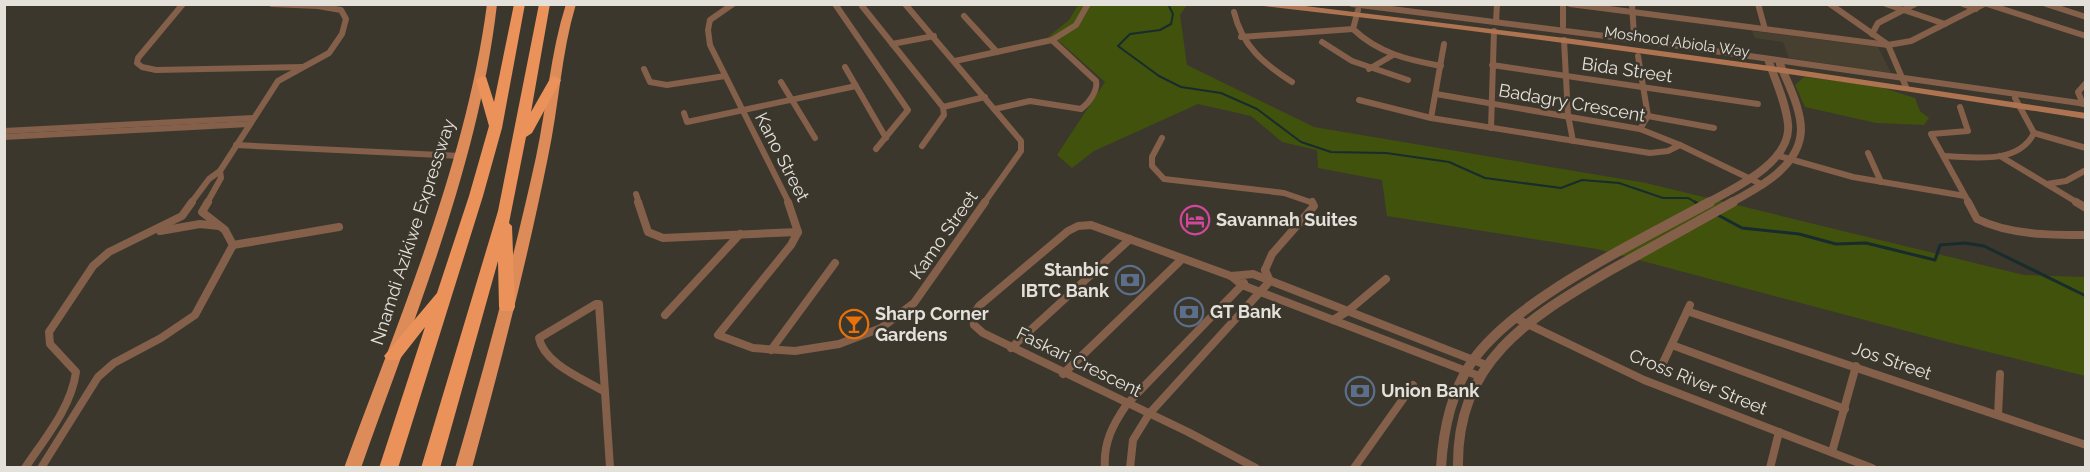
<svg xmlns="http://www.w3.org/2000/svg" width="2090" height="472" font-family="Raleway,sans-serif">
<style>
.built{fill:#474030}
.green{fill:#40520c}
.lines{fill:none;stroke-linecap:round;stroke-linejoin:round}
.stream-far1{stroke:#182c2d;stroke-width:2}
.stream{stroke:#182c2d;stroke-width:3}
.minor-far1{stroke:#845f4a;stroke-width:6}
.minor{stroke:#845f4a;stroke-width:8}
.tertiary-far1{stroke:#845f4a;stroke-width:8}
.tertiary{stroke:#845f4a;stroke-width:10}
.secondary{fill:#ae7451;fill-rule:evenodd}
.trunk{fill:#dc8b59;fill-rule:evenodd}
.motorway{fill:#eb925b;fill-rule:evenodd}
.labels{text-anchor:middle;stroke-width:5;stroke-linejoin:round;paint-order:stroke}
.far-street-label{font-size:15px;fill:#e4e1db;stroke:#3b372d}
.street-label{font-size:18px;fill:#e4e1db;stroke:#3b372d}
.poi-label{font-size:18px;font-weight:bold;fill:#e4e1db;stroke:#3b372d;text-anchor:start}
</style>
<rect width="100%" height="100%" fill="#3b372d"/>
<!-- built -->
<path class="built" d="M1752 31 1878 47 1891 73 1789 58 1783 42 1755 38Z"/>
<!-- green -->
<g class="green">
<path d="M1078 5H1187L1180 15 1187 65 1314 127 1646 183 2024 275 2085 277V376L1948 342 1597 249 1387 216 1382 180 1318 168 1317 150 1282 142 1251 116 1198 104 1094 151 1072 168 1057 155 1105 82 1060 42 1048 37 1069 20Z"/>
<path d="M1804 77 1877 86 1915 98 1920 111 1929 118 1924 125 1876 123 1805 107 1795 85Z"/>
</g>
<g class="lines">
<!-- stream-far1 -->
<path class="stream-far1" d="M1168 4 1173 14 1171 24 1160 30 1130 34 1118 46 1159 76 1181 87 1221 93 1257 109 1301 142 1331 152 1386 153 1449 162 1485 178 1561 188 1582 180 1619 183 1663 198H1688L1697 203"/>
<!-- stream -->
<g class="stream">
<path d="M1695 202 1700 205"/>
<path d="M1716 214 1742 228 1799 234 1836 244 1866 243 1935 260 1940 245 1965 243 1984 246 2086 296"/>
</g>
<!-- minor-far1 -->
<g class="minor-far1">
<path d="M183 4 138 58 137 63 142 67 156 70 302 67"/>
<path d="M733 4 710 20 708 30 710 45 789 203"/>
<path d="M835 4 908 110 876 149"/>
<path d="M905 4 1021 141V151L984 203"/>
<path d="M1352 4 1637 40 2086 104"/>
<path d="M1563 4V26"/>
<path d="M1570 4 1888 45 1911 41 1984 4"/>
<path d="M1632 4 1634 36"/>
<path d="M1758 4 1765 29"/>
<path d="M1830 4 1887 44"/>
<path d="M1886 4 1945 24"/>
<path d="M1963 4 1976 9"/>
<path d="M1987 4 2086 36"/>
<path d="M2046 4 2086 17"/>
<path d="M862 6 943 107 944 115 922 146"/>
<path d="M1358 10 1353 29C1378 53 1408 60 1441 66"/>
<path d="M1234 12C1242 46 1264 64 1292 82"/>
<path d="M964 16 997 52"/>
<path d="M1496 22 1497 4"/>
<path d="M1872 34 1878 23 1915 4"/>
<path d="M1241 37 1353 29"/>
<path d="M1564 40 1568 115 1573 141"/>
<path d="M1322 42 1352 61 1408 80"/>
<path d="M892 44 934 36"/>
<path d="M1888 45 1906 87"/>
<path d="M1638 56 1648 116 1640 129"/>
<path d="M955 61 1052 40 1076 25 1088 4"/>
<path d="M1492 65 1758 104"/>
<path d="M845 67 886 138"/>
<path d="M644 69 650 82 667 85 725 76"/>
<path d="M1369 69 1393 55"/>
<path d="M781 82 815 138"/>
<path d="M1436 94 1640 129 1680 145 1763 185"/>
<path d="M1359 100 1431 118 1650 153 1668 151 1680 145"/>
<path d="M2083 104 2078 92 2086 83"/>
<path d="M943 107 985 97"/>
<path d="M1960 107 1968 131 1931 134 1969 203"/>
<path d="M995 109 1030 101 1081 109C1089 103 1098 91 1096 81L1052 40"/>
<path d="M684 113 687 122 856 86"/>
<path d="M1648 116 1714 128"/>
<path d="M1431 118 1444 44"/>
<path d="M1491 128 1494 31"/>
<path d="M4 131 253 118"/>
<path d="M2034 133 2086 148"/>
<path d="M4 137 249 124"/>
<path d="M1162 138 1152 157V166L1164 179 1284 193 1313 203"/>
<path d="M236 145 461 156"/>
<path d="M1868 153 1881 182"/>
<path d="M1779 156 1853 177 1965 196"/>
<path d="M1944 156C1974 157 2018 165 2034 133L2015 98"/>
<path d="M2000 156 2078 203"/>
<path d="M2047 184 2066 181 2086 170"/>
<path d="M636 194 639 203"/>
<path d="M191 203 209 179 220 171 278 81 329 53 342 34 346 19 341 10 318 6 272 4"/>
<path d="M207 203 221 178 220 171"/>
</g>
<!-- minor -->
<g class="minor">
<path d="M638 202 648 232 663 238 798 232"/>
<path d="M788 202 798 232 791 245 718 335 753 348 795 351 839 344 881 328 914 303 985 202"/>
<path d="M1968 202 1977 219C2010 235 2050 235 2086 235"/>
<path d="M2076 202 2086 208"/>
<path d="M160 231 200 224 219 226"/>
<path d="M233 245 339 227"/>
<path d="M1265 270 1272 254 1314 206 1312 202"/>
<path d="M1231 276 1253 274 1486 365"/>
<path d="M596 304H599L605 392C584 379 544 364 539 338Z"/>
<path d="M1687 311 2086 445"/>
<path d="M665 315 740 234"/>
<path d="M1515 318 1644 380 1872 468"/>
<path d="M1333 320 1348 311 1386 279"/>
<path d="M1672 345 1845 409"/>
<path d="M1011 348 1130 239"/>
<path d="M771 350 835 263"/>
<path d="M1662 365 1690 305"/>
<path d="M1063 374 1182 259"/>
<path d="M605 392 610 468"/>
<path d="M1998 415 2000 374"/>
<path d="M1832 452 1856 366"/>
<path d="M25 468C45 438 71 408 76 372L50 344 49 332 93 266 109 252 182 216 192 202"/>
<path d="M41 468 98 377 114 363 161 338 195 315 233 245 225 230 202 212 208 202"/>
<path d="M1105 468C1103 443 1113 424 1127 404L1244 283"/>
<path d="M1130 468 1133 440 1149 414 1270 281 1265 270"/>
<path d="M1256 468 1188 432 983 333 974 325 973 316 979 306 1068 231 1078 226 1091 225 1231 276 1242 285 1479 376"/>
<path d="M1354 468 1413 385"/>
<path d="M1770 468 1779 432"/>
</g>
<!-- tertiary-far1 -->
<g class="tertiary-far1">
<path d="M1707 203C1735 188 1792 162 1788 124 1786 103 1776 82 1769 62"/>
<path d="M1730 203C1758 188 1800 167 1801 130 1801 108 1788 84 1780 64"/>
</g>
<!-- tertiary -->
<g class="tertiary">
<path d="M1441 468C1443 432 1451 393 1471 363 1514 299 1641 240 1710 202"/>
<path d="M1458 468C1456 362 1527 319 1609 271 1650 248 1692 225 1733 202"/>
</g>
<!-- secondary -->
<path class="secondary" d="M1261 4H1289L1573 39 1778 67 2086 113V119C1812 76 1539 37 1264 6Z"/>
<!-- trunk -->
<g class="trunk">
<path d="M487 4H497C479 163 414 318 361 468H344C399 318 466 163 487 4Z"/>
<path d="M566 4H576C561 54 559 106 548 157 527 262 500 365 472 468H455C485 365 513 262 536 157 547 106 550 54 566 4Z"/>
</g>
<!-- motorway -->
<g class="motorway">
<path d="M514 4H525L502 128 483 196 398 468H379L425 327 399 360H387L384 356 437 293 469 196 489 126 476 80 482 76 486 77 494 102Z"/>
<path d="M539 4H550L531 112 551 77 555 76 561 80 532 133 526 137 509 223 512 226 515 307 513 311H501L499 307 498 261 440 468H421L498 211Z"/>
</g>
</g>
<!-- icons -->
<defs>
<g id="hotel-ring" transform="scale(1.5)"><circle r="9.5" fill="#3b372d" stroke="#d1479c" stroke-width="1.5"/><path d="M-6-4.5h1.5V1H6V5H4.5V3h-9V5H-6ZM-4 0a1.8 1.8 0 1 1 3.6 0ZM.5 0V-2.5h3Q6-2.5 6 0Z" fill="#d1479c"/></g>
<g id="bank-ring" transform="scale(1.5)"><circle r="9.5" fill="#3b372d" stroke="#5c6f8a" stroke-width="1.5"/><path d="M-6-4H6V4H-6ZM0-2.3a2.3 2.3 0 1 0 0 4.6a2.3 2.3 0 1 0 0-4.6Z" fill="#5c6f8a"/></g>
<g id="bar-ring" transform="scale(1.5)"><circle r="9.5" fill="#3b372d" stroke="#e8710a" stroke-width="1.5"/><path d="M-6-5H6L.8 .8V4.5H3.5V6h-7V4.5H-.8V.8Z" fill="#e8710a"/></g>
</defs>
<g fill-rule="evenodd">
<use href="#hotel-ring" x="1195" y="220"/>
<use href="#bank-ring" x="1130" y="280"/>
<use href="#bank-ring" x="1189" y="312"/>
<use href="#bar-ring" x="854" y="324"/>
<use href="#bank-ring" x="1360" y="391"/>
</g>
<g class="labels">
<!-- far-street labels -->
<g class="far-street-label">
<text transform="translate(1677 42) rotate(8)" y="5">Moshood Abiola Way</text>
</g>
<!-- street labels -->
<g class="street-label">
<text transform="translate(1627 70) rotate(8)" y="6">Bida Street</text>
<text transform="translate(1572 103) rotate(10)" y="6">Badagry Crescent</text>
<text transform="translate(782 157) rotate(63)" y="6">Kano Street</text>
<text transform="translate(413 232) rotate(-72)" y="6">Nnamdi Azikiwe Expressway</text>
<text transform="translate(944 235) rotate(-55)" y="6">Kamo Street</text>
<text transform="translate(1892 361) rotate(19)" y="6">Jos Street</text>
<text transform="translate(1079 362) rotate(26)" y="6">Faskari Crescent</text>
<text transform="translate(1698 382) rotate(22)" y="6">Cross River Street</text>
</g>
<!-- poi labels -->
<g class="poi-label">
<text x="1216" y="226">Savannah Suites</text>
<text x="1109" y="276" text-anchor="end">Stanbic<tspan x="1109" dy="21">IBTC Bank</tspan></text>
<text x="1210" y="318">GT Bank</text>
<text x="875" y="320">Sharp Corner<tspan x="875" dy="21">Gardens</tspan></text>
<text x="1381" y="397">Union Bank</text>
</g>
</g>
<!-- border -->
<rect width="2090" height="472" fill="none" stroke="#e4e1db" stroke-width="12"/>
</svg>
